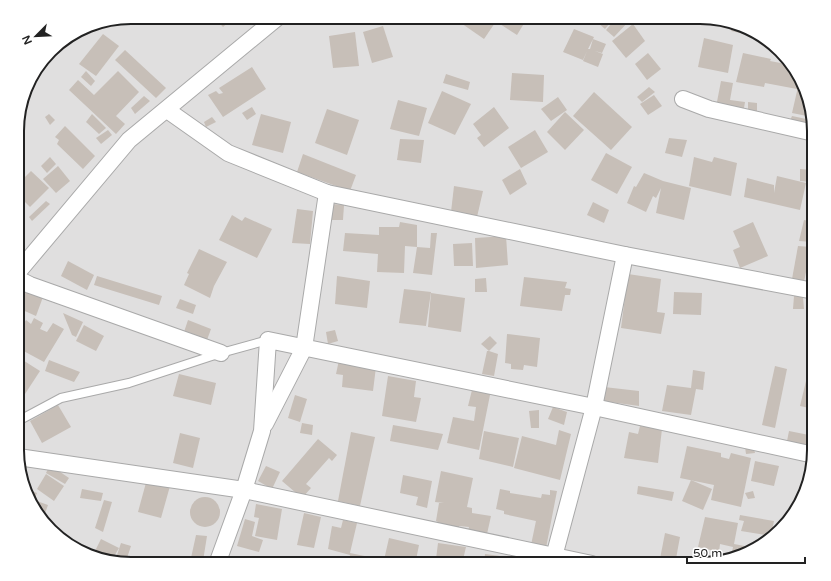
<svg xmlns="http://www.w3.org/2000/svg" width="831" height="581" font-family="'Varela Round',sans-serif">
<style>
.residential{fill:#e0dfdf}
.building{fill:#c7bfb8}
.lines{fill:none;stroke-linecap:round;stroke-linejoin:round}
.lane-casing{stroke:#a9a9a9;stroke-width:10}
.street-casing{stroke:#a9a9a9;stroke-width:18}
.lane{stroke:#fff;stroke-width:8}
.street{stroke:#fff;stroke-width:16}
.rim{fill:none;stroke:#222;stroke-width:2}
</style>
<rect width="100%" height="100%" fill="#f2efe9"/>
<!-- residential -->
<path class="residential" d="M131 17H708L769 40 799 74 814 123V458L791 519 751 552 701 564H123L62 541 32 507 18 465V116L32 74 56 45 94 23Z"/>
<!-- building -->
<g class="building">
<path d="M214 17H228L231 20 223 27Z"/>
<path d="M461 17H499L484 39 458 21Z"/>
<path d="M504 17H528L517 35 500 24Z"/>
<path d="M599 17H615L605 29 596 21Z"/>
<path d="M617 17H627L630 20 614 37 606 30Z"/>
<path d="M633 24 645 41 626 58 612 41Z"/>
<path d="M383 26 393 57 372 63 363 32Z"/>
<path d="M732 26 754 35V36L731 31Z"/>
<path d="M574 29 594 37 588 49H590L593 39 606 44 602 53 595 51 603 54 598 67 583 61 587 51 583 60 563 52Z"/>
<path d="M355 32 359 66 333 68 329 36Z"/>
<path d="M103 34 119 46 96 76 79 64Z"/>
<path d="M704 38 733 45 728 73 698 67Z"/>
<path d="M125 50 166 88 156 98 115 60Z"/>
<path d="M648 53 661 69 647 80 635 64Z"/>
<path d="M743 53 771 59 770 61 791 65 799 74 800 77 797 89 765 83 764 87 736 82Z"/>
<path d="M252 67 266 89 223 117 208 95 216 91 219 94 223 93 219 88Z"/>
<path d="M86 71 95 81 91 86 81 77Z"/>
<path d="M118 71 139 92 116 116 125 124 116 134 69 90 78 80 94 95Z"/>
<path d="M512 73 544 75 543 102 510 100Z"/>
<path d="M446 74 470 82 468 90 443 83Z"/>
<path d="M800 78 801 80 812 117 792 113Z"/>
<path d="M721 81 733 83 730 100 745 102 743 114 716 107Z"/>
<path d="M649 87 655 92 642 102 637 97Z"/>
<path d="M442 91 471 104 455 135 428 123Z"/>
<path d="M594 92 632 127 611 150 573 116Z"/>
<path d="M654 95 662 106 648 115 640 104Z"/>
<path d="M144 96 150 101 135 114 131 108Z"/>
<path d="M558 97 567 110 551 121 541 109Z"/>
<path d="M398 100 427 108 419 136 390 129Z"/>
<path d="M748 102 757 103V115H748Z"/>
<path d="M252 107 256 114 247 120 242 113Z"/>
<path d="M494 107 509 128 484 147 477 138 481 135 473 124Z"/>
<path d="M327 109 359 120 347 155 315 143Z"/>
<path d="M565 112 584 130 565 150 547 132Z"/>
<path d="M49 114 55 120 50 125 45 117Z"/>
<path d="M92 114 106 128 99 134 86 122Z"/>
<path d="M261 114 291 122 283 153 252 145Z"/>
<path d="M792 116 811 120 808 127 789 123Z"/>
<path d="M212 117 216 122 206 127 204 122Z"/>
<path d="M65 126 95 156 83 169 57 144 59 140 55 137Z"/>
<path d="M108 130 112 135 101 144 96 138Z"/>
<path d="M535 130 548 152 521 168 508 147Z"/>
<path d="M669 138 687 140 682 157 665 153Z"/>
<path d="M400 139 424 140 421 163 397 160Z"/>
<path d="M606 153 632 167 617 194 591 180Z"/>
<path d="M303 154 356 175 350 191 297 172Z"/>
<path d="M50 157 56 164 47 173 41 166Z"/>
<path d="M694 157 712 162 714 157 737 163 731 196 689 186Z"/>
<path d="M58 166 70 181 56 193 43 179Z"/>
<path d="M520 169 527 184 510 195 502 180Z"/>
<path d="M800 169 812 170 811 182 800 181Z"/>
<path d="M31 171 49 188 30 207 18 195V184Z"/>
<path d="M644 173 663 181 691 188 684 220 656 213 661 188 656 198 653 196 646 212 627 203 634 186 636 187Z"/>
<path d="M777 176 806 183 800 210 744 197 747 178 774 185V193Z"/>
<path d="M454 186 483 191 477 217 451 212Z"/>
<path d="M46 201 50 204 32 221 29 217Z"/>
<path d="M593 202 609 210 604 223 587 215Z"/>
<path d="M332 204 344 205 343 220H332Z"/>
<path d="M297 209 313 211 310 244 292 243Z"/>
<path d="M232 215 242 221 245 217 272 229 257 258 219 240Z"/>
<path d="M804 220 814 222V248L811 247 812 242 799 241Z"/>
<path d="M400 222 417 225V247L405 246 404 273 377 272 378 254 343 251 345 233 379 235V227H399Z"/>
<path d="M753 222 768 256 740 268 733 250 740 247 733 231Z"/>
<path d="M431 233H437L432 275 413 273 417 247 430 248Z"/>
<path d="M506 236 508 265 476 268 475 238Z"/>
<path d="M472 243 473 266H454L453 244Z"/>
<path d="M798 246 811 247 804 282 792 279Z"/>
<path d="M199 249 227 262 214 286 210 298 184 285 189 274 187 273Z"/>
<path d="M68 261 94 275 87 290 61 276Z"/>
<path d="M628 274 661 279 657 312 665 313 661 334 621 328Z"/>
<path d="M97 276 162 296 159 305 94 285Z"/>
<path d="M337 276 370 281 367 308 335 304Z"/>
<path d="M524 277 567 282 565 288 571 289 570 295H565L562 311 520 306Z"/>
<path d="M486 278 487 292H475V279Z"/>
<path d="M18 288 43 297 36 316 18 308Z"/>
<path d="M404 289 431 292 426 326 399 323Z"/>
<path d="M674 292 702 293 701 315 673 314Z"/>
<path d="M431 293 465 298 461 332 428 327Z"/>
<path d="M794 296 803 297 804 309H793Z"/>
<path d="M180 299 196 305 193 314 176 308Z"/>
<path d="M63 313 83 322 76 337 72 335Z"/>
<path d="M34 318 43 323 40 329 47 332 53 323 64 329 44 362 18 348V333L26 320 31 324Z"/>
<path d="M188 320 211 329 207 340 184 332Z"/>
<path d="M84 325 104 336 96 351 76 341Z"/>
<path d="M335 330 338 341 328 344 326 332Z"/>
<path d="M507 334 540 338 537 367 524 365 523 370 511 369V364L505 363Z"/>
<path d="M490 336 497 343 489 351 498 354 494 376 482 374 487 351H489L481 344Z"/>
<path d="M18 357 40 371 25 394 18 390Z"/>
<path d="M49 360 80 372 74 382 45 371Z"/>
<path d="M339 360 376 367 373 391 342 387 343 375 336 374Z"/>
<path d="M775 366 787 369 775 428 762 425Z"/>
<path d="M693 370 705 372 703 390 696 389 691 415 662 411 667 385 691 388Z"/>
<path d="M179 374 216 383 211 405 173 396Z"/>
<path d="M388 376 416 381 414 397 421 398 416 422 382 416Z"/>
<path d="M806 381 814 382V409L800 406Z"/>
<path d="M473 386 491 390 479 450 447 443 453 417 474 421 476 407 468 406Z"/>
<path d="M604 387 639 391V406L603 401Z"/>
<path d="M295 395 307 399 300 422 288 418Z"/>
<path d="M58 405 71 427 42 443 30 421Z"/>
<path d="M553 407 567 412 564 425 548 419Z"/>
<path d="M539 410V428H531L529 411Z"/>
<path d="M302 423 313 425 312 435 300 433Z"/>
<path d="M393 425 443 434 438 450 390 441Z"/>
<path d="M640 426 662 429 658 463 624 458 629 432 638 434Z"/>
<path d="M559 430 571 434 560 480 514 468 522 436 556 445Z"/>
<path d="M484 431 519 438 513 467 479 459Z"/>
<path d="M789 431 814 436 811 447 787 441Z"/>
<path d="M351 432 375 437 360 506 338 501Z"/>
<path d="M180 433 200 438 193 468 173 463Z"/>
<path d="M318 439 337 455 332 461 329 458 306 484 311 488 302 498 282 481Z"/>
<path d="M753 445 755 453 746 454 745 447Z"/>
<path d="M687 446 721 453V457L729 459 731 453 751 458 741 507 711 500 714 485 680 478Z"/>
<path d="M755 461 779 466 774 486 751 481Z"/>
<path d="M50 465 69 478 65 484 46 473Z"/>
<path d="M266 466 280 472 272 489 258 481Z"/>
<path d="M441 471 473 478 467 507 472 508V513L491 516 487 534 468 531 469 527 459 526V531L438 528V522L436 521 439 503H444L435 502Z"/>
<path d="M46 474 64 486 54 501 37 489Z"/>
<path d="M403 475 432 481 427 508 416 505 418 497 400 493Z"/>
<path d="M147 479 170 486 161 518 138 512Z"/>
<path d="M691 480 712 489 703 510 682 501Z"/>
<path d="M638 486 674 492 672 501 637 494Z"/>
<path d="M26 489 37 493 34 500 48 505 43 519 32 507 33 504H31Z"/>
<path d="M82 489 103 493 101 501 80 498Z"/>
<path d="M500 489 510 491V493L541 498 542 494 550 495V490L557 491 546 548 531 545 537 516 536 521 504 514V511L496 509Z"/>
<path d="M753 491 755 498 748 499 745 493Z"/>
<circle cx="205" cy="512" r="15"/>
<path d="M104 500 112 502 103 532 95 528Z"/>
<path d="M256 504 282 509 277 540 255 536 259 518 254 517Z"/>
<path d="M304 513 321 517 314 548 297 545Z"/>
<path d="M740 515 774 521 771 536 741 531 744 521 739 520Z"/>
<path d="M705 517 738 523 734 544 755 548 751 552 731 557 733 547 720 544 719 552 698 547Z"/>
<path d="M245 519 255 522 252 536 263 540 259 552 237 546Z"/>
<path d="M343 520 357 523 350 553 384 560 389 538 419 545 416 560 399 556 397 564H348L350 555 328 549 332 526 341 528Z"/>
<path d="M665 533 680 537 675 564H659Z"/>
<path d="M196 535 207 536 203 561 191 558Z"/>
<path d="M101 539 119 548 112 560 94 553Z"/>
<path d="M121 543 131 546 125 564 115 561Z"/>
<path d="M438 543 466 547 462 564 436 559Z"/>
<path d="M485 554 500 556 499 564H484Z"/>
<path d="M174 557 181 560 180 564H172Z"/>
</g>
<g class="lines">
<!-- lane casing -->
<g class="lane-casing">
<path id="lane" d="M18 421 61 398 129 383 221 353 268 340"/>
</g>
<!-- street casing -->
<g class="street-casing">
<g id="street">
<path d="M683 99 709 109 814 133"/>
<path d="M167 110 228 153 327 193 625 255 814 291"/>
<path d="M18 272 129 140 278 17"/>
<path d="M18 279 30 285 221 353"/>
<path d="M265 424 304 348 327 193"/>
<path d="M18 457 244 490 592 564"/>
<path d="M217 564 244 490 262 431 268 340 594 407 814 455"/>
<path d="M552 564 594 407 625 255"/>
</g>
</g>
<!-- lane -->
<use href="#lane" class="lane"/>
<!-- street -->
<use href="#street" class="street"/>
</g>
<!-- crop -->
<path d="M0 0H831V581H0ZM131 24H700A107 107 0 0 1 807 131V450A107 107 0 0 1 700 557H131A107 107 0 0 1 24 450V131A107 107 0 0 1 131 24Z" fill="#fff" fill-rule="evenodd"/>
<path class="rim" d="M131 24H700A107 107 0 0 1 807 131V450A107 107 0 0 1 700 557H131A107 107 0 0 1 24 450V131A107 107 0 0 1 131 24Z"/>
<!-- north arrow -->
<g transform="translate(36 36) rotate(246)" stroke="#ffffff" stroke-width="3" paint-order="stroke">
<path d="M0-3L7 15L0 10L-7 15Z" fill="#222222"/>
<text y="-6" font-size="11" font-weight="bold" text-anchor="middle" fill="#222222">N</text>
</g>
<!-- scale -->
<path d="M687 557v6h118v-6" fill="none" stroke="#222222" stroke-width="2"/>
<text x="693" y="557" font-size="12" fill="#222222" stroke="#ffffff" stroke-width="3" paint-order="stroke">50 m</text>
</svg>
